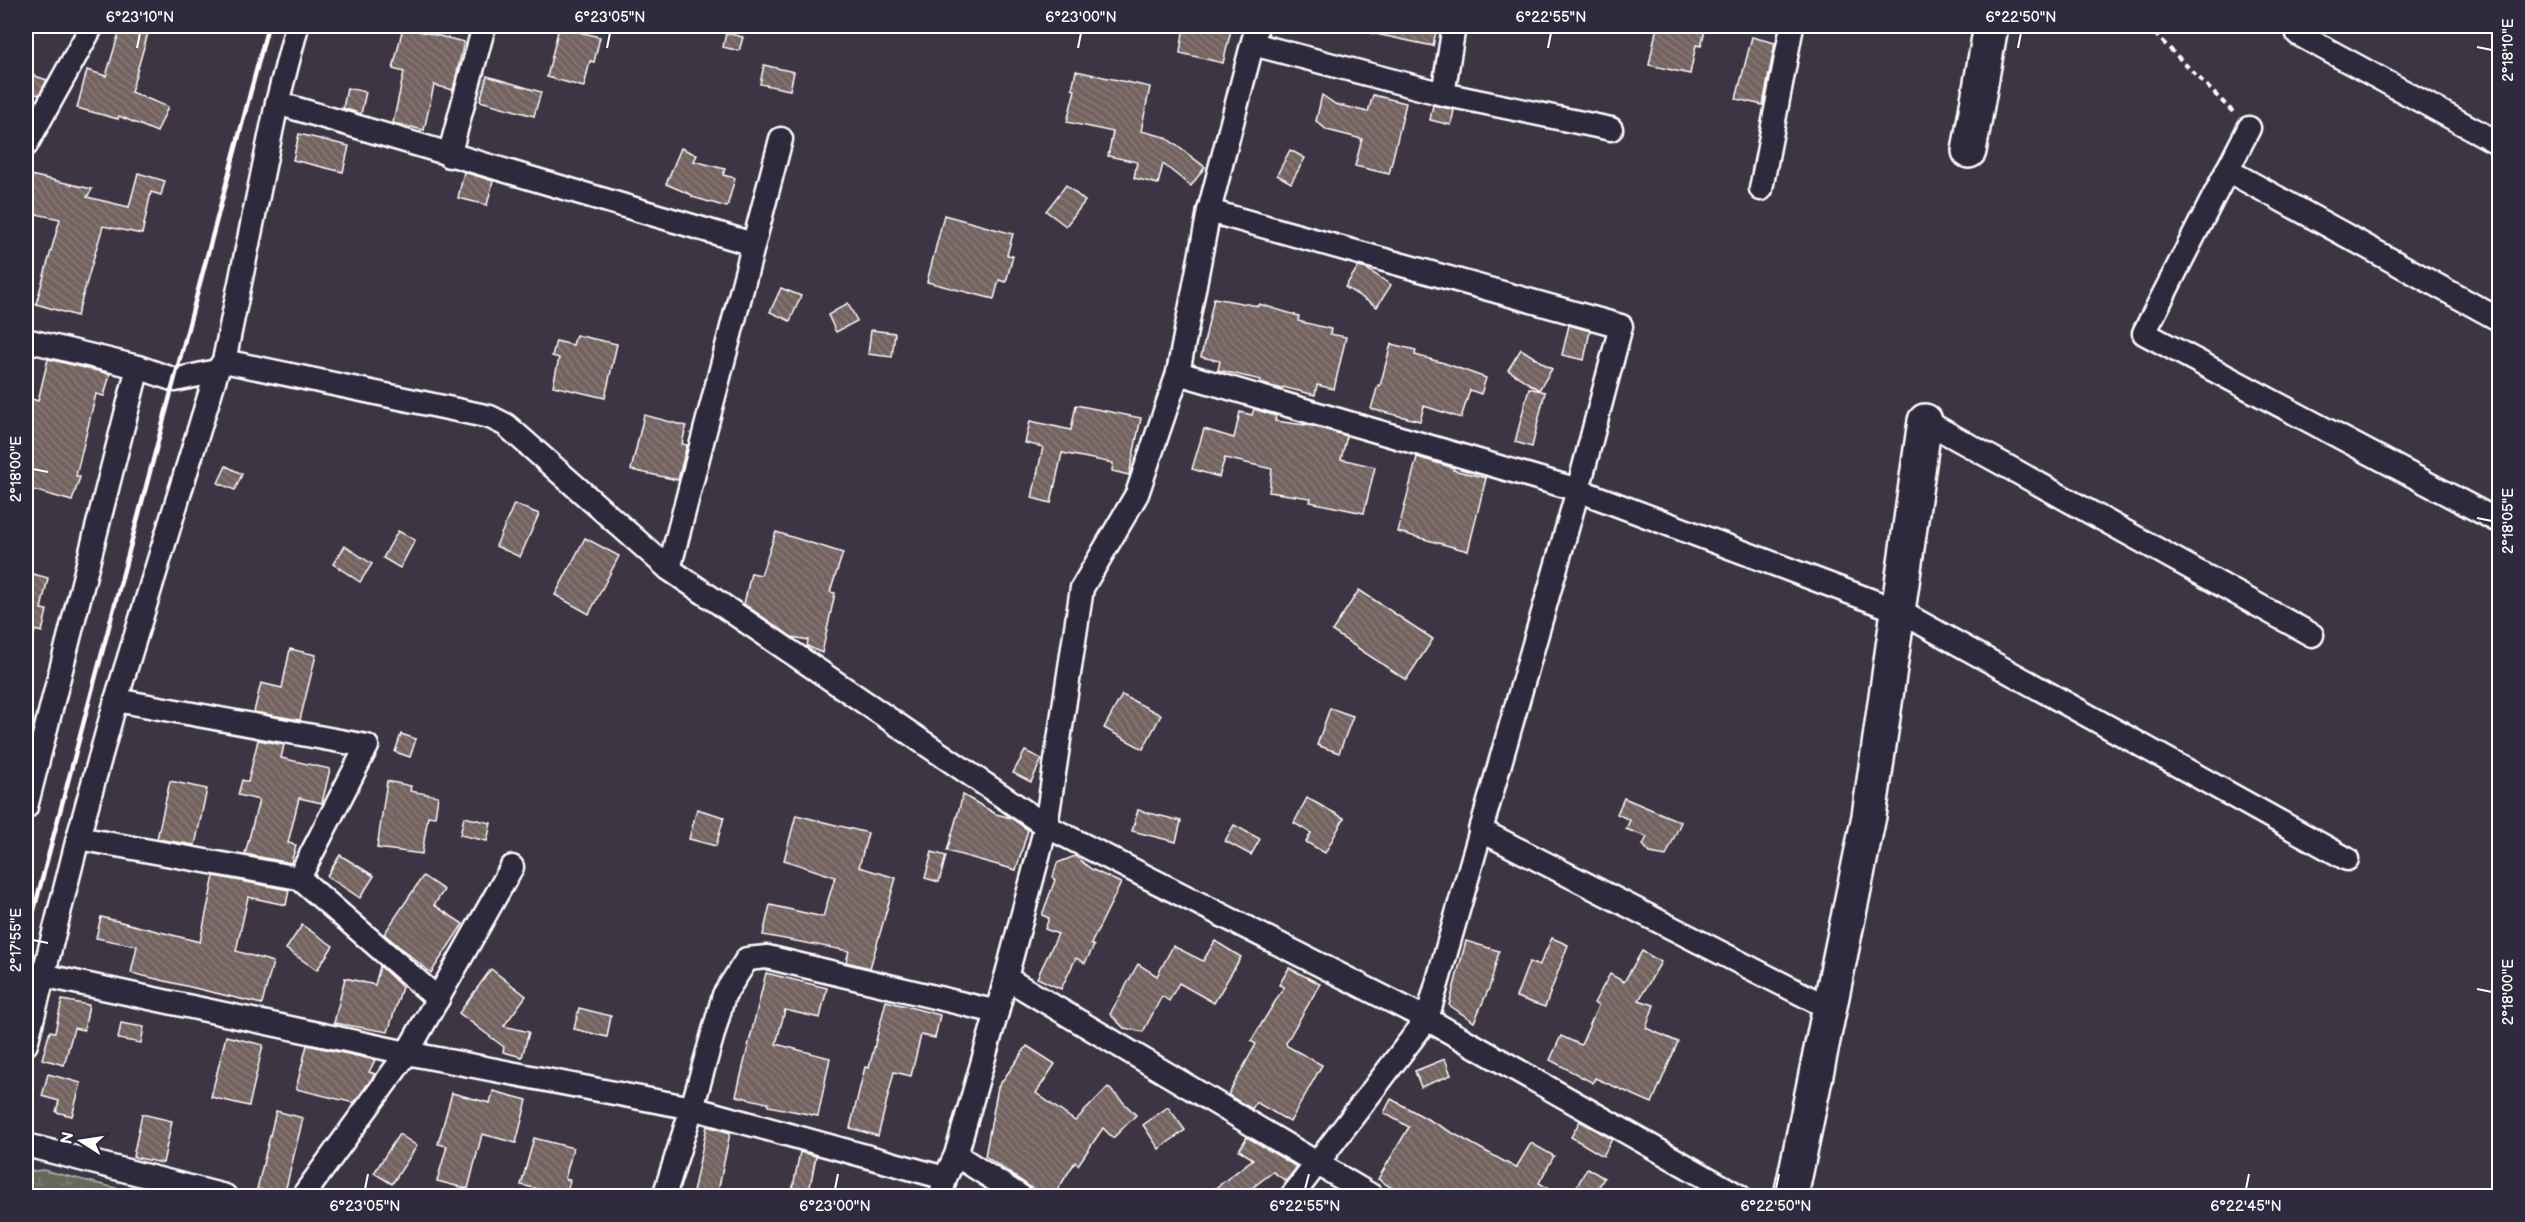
<svg xmlns="http://www.w3.org/2000/svg" width="2525" height="1222" font-family="'Balsamiq Sans',sans-serif">
<style>
.wetland{fill:url(#wetland-marsh);stroke:#b2b4ac;stroke-width:1.5}
.building{fill:url(#building-back-hatch);stroke:#fff;stroke-width:1.5}
.lines{fill:none;stroke-linecap:round;stroke-linejoin:round}
.street-casing{stroke:#fff;stroke-width:27}
.secondary-casing{stroke:#fff;stroke-width:38}
.path{stroke:#fff;stroke-width:4;stroke-dasharray:6 4.5;stroke-linecap:butt}
.street{stroke:#2f2a3d;stroke-width:22}
.secondary{stroke:#2f2a3d;stroke-width:33}
.rail{stroke:#fff;stroke-width:4.5}
.ticks{fill:none;stroke:#fff;stroke-width:2}
.neatline{fill:none;stroke:#fff;stroke-width:2}
.ticks-label{font-size:15px;text-anchor:middle;fill:#fff}
</style>
<defs>
<pattern id="wetland-marsh" width="20" height="14" patternUnits="userSpaceOnUse" patternTransform="scale(1.5)"><rect width="20" height="14" fill="#65685a"/><path d="M1 5h8M5 5V1M11 12h8M15 12V8" fill="none" stroke="#7c7f73"/></pattern>
<pattern id="building-back-hatch" width="6" height="6" patternUnits="userSpaceOnUse" patternTransform="scale(1.5)"><rect width="6" height="6" fill="#736260"/><path d="M-1 5l2 2M0 0l6 6M5-1l2 2" fill="none" stroke="#887a78"/></pattern>
</defs>
<rect width="100%" height="100%" fill="#3d3544"/>
<filter id="ink" filterUnits="userSpaceOnUse"><feTurbulence type="fractalNoise" baseFrequency=".0167" numOctaves="2"/><feDisplacementMap in="SourceGraphic" scale="12" xChannelSelector="R" yChannelSelector="G"/><feConvolveMatrix kernelMatrix="1 2 1 2 8 2 1 2 1" color-interpolation-filters="sRGB"/></filter>
<g filter="url(#ink)">
<!-- wetland -->
<path class="wetland" d="M43 1170 148 1196H26V1172Z"/>
<!-- building -->
<g class="building">
<path d="M121 26H150L131 92 168 107 157 132 119 116 118 119 77 108 87 70 106 76Z"/>
<path d="M1184 26H1232L1223 63 1180 53Z"/>
<path d="M1371 26H1437L1433 46 1371 33Z"/>
<path d="M1657 26H1706L1701 46 1696 45 1690 74 1649 65Z"/>
<path d="M403 27 464 42 453 90 434 85 424 130 393 123 404 72 393 69Z"/>
<path d="M559 27 600 37 594 62 590 61 584 87 547 77Z"/>
<path d="M726 33 743 37 739 51 723 47Z"/>
<path d="M1752 37 1775 43 1763 105 1736 99Z"/>
<path d="M764 65 794 72 790 90 760 84Z"/>
<path d="M1076 71 1150 87 1141 131 1165 137 1205 167 1191 186 1163 164 1158 184 1134 178 1137 162 1108 156 1113 132 1067 122 1075 90 1072 89Z"/>
<path d="M26 73 47 80 39 95 26 90Z"/>
<path d="M487 76 541 92 534 116 480 101Z"/>
<path d="M347 88 366 92 361 114 343 108Z"/>
<path d="M1322 95 1335 104 1368 112 1373 95 1406 103 1389 174 1355 166 1362 139 1327 130 1316 121Z"/>
<path d="M1433 105 1454 110 1451 125 1430 120Z"/>
<path d="M299 134 349 146 343 172 293 160Z"/>
<path d="M681 148 697 155 694 161 725 169 723 175 735 178 727 207 692 197V195L666 184Z"/>
<path d="M1290 150 1305 158 1291 183 1277 175Z"/>
<path d="M464 172 493 181 487 205 458 198Z"/>
<path d="M138 173 165 181 161 195 151 192 142 234 103 226 77 316 36 304 60 219 26 212V174L92 189 87 197 129 207Z"/>
<path d="M1066 185 1085 201 1066 226 1046 211Z"/>
<path d="M944 215 1013 234 1007 255 1013 256 1006 282 999 280 994 299 927 282Z"/>
<path d="M1358 267 1367 269 1391 285 1377 307 1345 287Z"/>
<path d="M781 288 801 296 790 321 770 312Z"/>
<path d="M1214 298 1258 306 1259 304 1299 316 1298 321 1331 329 1330 334 1346 337 1334 389 1317 385 1315 395 1283 387 1282 389 1260 383 1261 380 1218 370 1220 361 1201 357Z"/>
<path d="M848 303 857 321 836 332 828 315Z"/>
<path d="M1569 325 1590 331 1584 360 1562 355Z"/>
<path d="M871 330 895 333 892 357 868 354Z"/>
<path d="M576 335 617 344 605 398 553 386 559 358 552 356 556 341 573 345Z"/>
<path d="M1391 344 1416 350 1415 355 1444 363 1486 378 1481 394 1470 390 1461 418 1424 406 1420 421 1371 409 1378 385 1380 386Z"/>
<path d="M1521 349 1552 369 1539 390 1508 370Z"/>
<path d="M48 359 110 374 104 396 96 394 76 476 80 477 72 501 26 488V397L38 401Z"/>
<path d="M1529 388 1545 392 1532 447 1515 442Z"/>
<path d="M1076 405 1141 418 1129 475 1112 471 1113 463 1062 453 1051 503 1032 498 1043 447 1025 443 1030 421 1071 430Z"/>
<path d="M1254 409 1276 416 1275 421 1313 426 1347 436 1341 459 1375 467 1364 513 1310 502 1311 498 1269 492 1272 469 1225 458 1219 477 1192 469 1204 429 1234 438 1240 412 1252 415Z"/>
<path d="M644 415 686 426 682 444 687 445 678 480 631 470Z"/>
<path d="M1417 457 1454 468 1453 470 1486 478 1468 551 1398 532Z"/>
<path d="M226 466 242 474 235 490 218 483Z"/>
<path d="M514 504 539 514 520 557 496 546Z"/>
<path d="M398 531 415 540 400 568 383 558Z"/>
<path d="M776 532 843 553 830 592 835 593 822 653 807 646 808 640 792 637 744 604 751 573 761 575Z"/>
<path d="M585 538 619 556 589 614 555 595Z"/>
<path d="M345 546 372 564 360 582 333 564Z"/>
<path d="M26 572 48 578 41 609 47 610 42 632 35 630 31 647 26 646Z"/>
<path d="M1359 590 1433 639 1406 680 1332 631Z"/>
<path d="M290 649 316 655 300 720 254 712 261 683 282 688Z"/>
<path d="M1122 695 1161 715 1143 749 1104 728Z"/>
<path d="M1330 708 1353 716 1339 753 1317 745Z"/>
<path d="M401 734 416 739 410 757 395 752Z"/>
<path d="M258 740 284 745 281 758 330 769 322 803 299 798 288 843 296 845 291 863 245 854 259 800 238 795 242 780 248 782Z"/>
<path d="M1025 751 1042 759 1031 782 1013 773Z"/>
<path d="M170 781 207 789 195 845 157 839Z"/>
<path d="M387 781 411 786 410 791 438 796 435 817 428 816 422 854 377 848Z"/>
<path d="M963 795 996 814 1011 818 1028 830 1016 870 947 851Z"/>
<path d="M1307 798 1344 818 1325 853 1306 842 1311 833 1294 823Z"/>
<path d="M1624 798 1681 822 1666 856 1650 853 1643 845 1647 837 1626 829 1630 820 1617 814Z"/>
<path d="M697 809 724 817 716 846 689 839Z"/>
<path d="M1138 810 1181 821 1176 842 1132 831Z"/>
<path d="M796 815 868 833 859 867 896 878 870 968 846 962 849 951 763 935 770 905 823 917 835 877 784 860Z"/>
<path d="M464 817 491 823 487 841 460 835Z"/>
<path d="M1234 825 1260 839 1251 855 1225 841Z"/>
<path d="M932 852 946 856 939 882 925 878Z"/>
<path d="M340 855 374 876 360 898 327 876Z"/>
<path d="M1075 856 1091 869 1121 883 1091 944 1094 946 1085 963 1076 958 1061 989 1037 978 1058 934 1045 929 1049 918 1042 915 1055 880 1053 877 1057 863Z"/>
<path d="M214 876 289 890 286 905 248 897 236 951 273 962 262 1004 131 973 137 946 96 938 101 917 200 942Z"/>
<path d="M423 876 444 890 434 905 463 924 431 973 384 934Z"/>
<path d="M302 925 333 946 317 970 286 949Z"/>
<path d="M1552 938 1568 945 1545 1007 1516 997 1529 962 1539 966Z"/>
<path d="M1215 941 1241 957 1214 1003 1179 983 1169 1001 1162 996 1143 1032 1124 1028 1110 1014 1138 964 1157 976 1173 946 1203 961Z"/>
<path d="M1466 941 1499 951 1490 986 1474 1022 1449 1005Z"/>
<path d="M1642 951 1661 962 1639 1000 1654 1005 1646 1028 1678 1042 1652 1103 1595 1078 1593 1083 1550 1060 1561 1036 1581 1045 1598 1006 1594 1003 1610 974 1624 982Z"/>
<path d="M380 966 402 987 388 1032 334 1023 345 978 375 985Z"/>
<path d="M1289 968 1320 984 1286 1043 1287 1046 1322 1065 1290 1122 1256 1102 1252 1109 1228 1095 1256 1044 1251 1041 1284 987 1279 985Z"/>
<path d="M491 969 526 996 504 1026 529 1032 522 1057 503 1052 504 1047 459 1013Z"/>
<path d="M766 973 827 988 820 1018 785 1010 776 1044 830 1058 818 1116 768 1106V1103L736 1096Z"/>
<path d="M62 1000 89 1005 84 1030 74 1028 64 1065 42 1059 50 1031 55 1032Z"/>
<path d="M886 1001 940 1015 935 1038 921 1035 911 1076 894 1072 878 1136 850 1128 865 1067 869 1068Z"/>
<path d="M579 1008 611 1016 607 1037 574 1029Z"/>
<path d="M121 1023 144 1027 141 1043 118 1039Z"/>
<path d="M226 1036 263 1045 249 1106 211 1097Z"/>
<path d="M307 1045 375 1060 369 1072 375 1074 354 1103 296 1089Z"/>
<path d="M1027 1046 1055 1064 1036 1093 1075 1121 1108 1087 1136 1115 1113 1138 1103 1128 1078 1165 1075 1162 1053 1197H1045L985 1156 998 1087Z"/>
<path d="M1445 1059 1451 1075 1421 1087 1415 1071Z"/>
<path d="M48 1074 81 1083 72 1116 56 1112 59 1101 42 1096Z"/>
<path d="M493 1091 527 1100 516 1143 482 1134 468 1189 437 1181 447 1146 438 1144 452 1093 490 1103Z"/>
<path d="M1391 1099 1516 1168 1531 1143 1554 1156 1539 1183 1563 1197H1387L1392 1188 1378 1179 1409 1127 1384 1113Z"/>
<path d="M1168 1107 1185 1130 1159 1149 1143 1125Z"/>
<path d="M276 1111 303 1118 284 1196 257 1189Z"/>
<path d="M142 1114 172 1121 163 1163 133 1157Z"/>
<path d="M1580 1121 1612 1139 1603 1156 1571 1137Z"/>
<path d="M707 1126 730 1133 717 1197H692Z"/>
<path d="M399 1134 417 1146 392 1184 374 1173Z"/>
<path d="M1247 1137 1297 1167 1286 1181 1273 1172 1240 1197H1204L1253 1159 1239 1150Z"/>
<path d="M534 1138 573 1148 565 1179 570 1180 566 1197H546L547 1191 521 1185Z"/>
<path d="M800 1152 816 1156 808 1197H791Z"/>
<path d="M1587 1168 1604 1178 1593 1197H1571Z"/>
</g>
<g class="lines">
<!-- street casing -->
<g class="street-casing">
<g id="street">
<path d="M2298 34 2500 144"/>
<path d="M1253 44 1443 94 1611 129"/>
<path d="M1443 94 1454 26"/>
<path d="M277 103 753 244"/>
<path d="M2249 128 2144 333 2500 522"/>
<path d="M26 145 92 26"/>
<path d="M449 156 484 26"/>
<path d="M2227 170 2500 320"/>
<path d="M1761 189 1792 26"/>
<path d="M1209 211 1621 326 1578 490 1427 1019 1292 1196"/>
<path d="M26 340 138 367 175 380 217 371"/>
<path d="M224 361 490 417 506 425 669 569 1046 826 1427 1019 1739 1196"/>
<path d="M1178 373 1578 490 1899 611 2347 859"/>
<path d="M1925 421 2312 635"/>
<path d="M669 569 781 139"/>
<path d="M116 700 367 746 299 878"/>
<path d="M26 807 138 367"/>
<path d="M1480 830 1829 1008"/>
<path d="M78 838 299 878 438 999"/>
<path d="M42 975 407 1053 692 1108 945 1178"/>
<path d="M1006 978 1372 1196"/>
<path d="M26 1044 78 838 116 700 217 371 224 361 277 103 297 26"/>
<path d="M26 1145 225 1196"/>
<path d="M956 1155 1020 1196"/>
<path d="M303 1196 407 1053 512 867"/>
<path d="M664 1196 692 1108 724 995 747 959 767 957 997 1012"/>
<path d="M941 1196 945 1178 956 1155 997 1012 1046 826 1082 588 1137 494 1178 373 1209 211 1257 26"/>
</g>
</g>
<!-- secondary casing -->
<g class="secondary-casing">
<g id="secondary">
<path d="M1969 151 1991 26"/>
<path d="M1791 1196 1869 816 1925 421"/>
</g>
</g>
<!-- path -->
<path class="path" d="M2147 26 2235 114"/>
<!-- street -->
<use href="#street" class="street"/>
<!-- secondary -->
<use href="#secondary" class="secondary"/>
<!-- rail -->
<path class="rail" d="M26 940 268 26"/>
</g>
</g>
<!-- ticks -->
<path class="ticks" d="M2477 47 2492 50M137 48 140 33M607 48 610 33M1078 48 1081 33M1548 48 1551 33M2018 48 2021 33M33 469 48 472M2477 518 2492 521M33 940 48 943M2477 989 2492 992M365 1189 368 1174M835 1189 838 1174M1305 1189 1309 1174M1776 1189 1779 1174M2246 1189 2249 1174"/>
<!-- margin -->
<rect width="2525" height="1222" fill="none" stroke="#2f2a3d" stroke-width="66"/>
<!-- north arrow -->
<g transform="translate(81 1141) rotate(282)" stroke="#2f2a3d" stroke-width="4.5" paint-order="stroke">
<path d="M0-4.5L10 22L0 15L-10 22Z" fill="#ffffff"/>
<text y="-9" font-size="16" font-weight="bold" text-anchor="middle" fill="#ffffff">N</text>
</g>
<rect x="33" y="33" width="2459" height="1156" class="neatline"/>
<g class="ticks-label">
<text x="140" y="22">6°23'10"N</text>
<text x="610" y="22">6°23'05"N</text>
<text x="1081" y="22">6°23'00"N</text>
<text x="1551" y="22">6°22'55"N</text>
<text x="2021" y="22">6°22'50"N</text>
<text transform="translate(2508 50) rotate(-90)" y="5">2°18'10"E</text>
<text transform="translate(16 469) rotate(-90)" y="5">2°18'00"E</text>
<text transform="translate(2508 521) rotate(-90)" y="5">2°18'05"E</text>
<text transform="translate(16 940) rotate(-90)" y="5">2°17'55"E</text>
<text transform="translate(2508 992) rotate(-90)" y="5">2°18'00"E</text>
<text x="365" y="1211">6°23'05"N</text>
<text x="835" y="1211">6°23'00"N</text>
<text x="1305" y="1211">6°22'55"N</text>
<text x="1776" y="1211">6°22'50"N</text>
<text x="2246" y="1211">6°22'45"N</text>
</g>
</svg>
